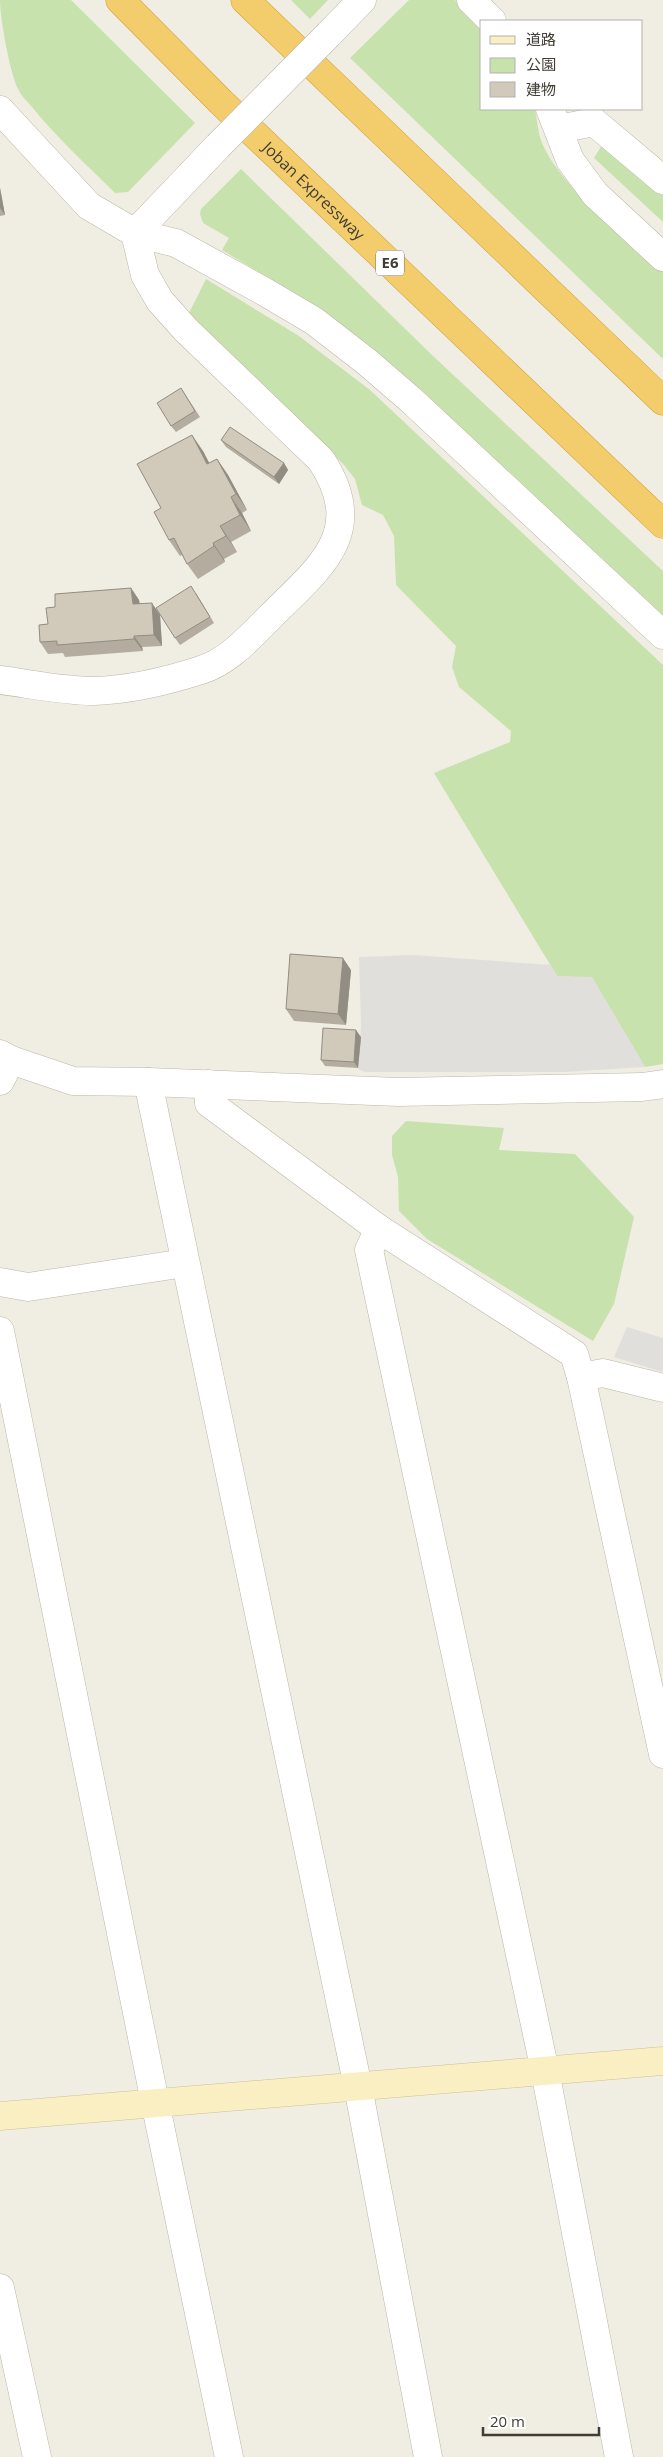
<svg xmlns="http://www.w3.org/2000/svg" width="663" height="2457" font-family="'Open Sans','Noto Sans JP',sans-serif">
<style>
.green{fill:#c8e2ae}
.parking{fill:#e1dfdb}
.lines{fill:none;stroke-linecap:round;stroke-linejoin:round}
.street-casing{stroke:#bdb7a9;stroke-width:29}
.secondary-casing{stroke:#cdc196;stroke-width:29}
.highway-casing{stroke:#d1a13c;stroke-width:29}
.street{stroke:#fff;stroke-width:28}
.secondary{stroke:#faefc3;stroke-width:28}
.highway{stroke:#f3cc6b;stroke-width:28}
.street-bridge-casing{stroke:#bdb7a9;stroke-width:29;stroke-linecap:butt}
.street-bridge{stroke:#fff;stroke-width:28}
.wall{fill:#b4ad9f}
.shaded-wall{fill:#928d82}
.building{fill:#d1c9b9;stroke:#928d82}
.labels{text-anchor:middle;stroke-width:4.5;stroke-linejoin:round;paint-order:stroke}
.shield{fill:#fff;stroke:#7a7771;stroke-width:1}
.shield-label{font-size:15px;font-weight:bold;fill:#413d34}
.street-label{font-size:16px;fill:#413d34;stroke:#fff}
</style>
<rect width="100%" height="100%" fill="#f0ede3"/>
<!-- green -->
<g class="green">
<path d="M0 0H71L195 123 128 192 115 193C87 165 57 138 32 107 28 102 21 96 18 89 10 73 0 19 0 0Z"/>
<path d="M291 0H328L310 19Z"/>
<path d="M409 0H455L482 27V109H535C537 119 538 133 542 143 561 188 626 237 663 270V359L350 58Z"/>
<path d="M602 145 663 196V222L594 158Z"/>
<path d="M241 169 433 356 663 571V619L290 291 222 250 229 238 203 223 200 214 201 209Z"/>
<path d="M206 279 299 336 370 390 663 665V1064L645 1067 592 978 557 976 434 773 510 742 511 731 459 687 452 667 456 646 396 585 394 536 383 515 362 505 355 479 344 465 189 313Z"/>
<path d="M406 1121 504 1128 499 1150 575 1154 634 1217 614 1304 593 1341 427 1239 399 1211 398 1177 392 1155V1136Z"/>
</g>
<!-- parking -->
<g class="parking">
<path d="M413 955 551 965 557 976 592 977 645 1067 564 1072H365L358 1069 361 1025 359 957Z"/>
<path d="M627 1327 663 1338V1372L614 1357Z"/>
</g>
<g class="lines">
<!-- street casing -->
<g class="street-casing">
<g id="street">
<path d="M471 0 492 21"/>
<path d="M329 34 362 0"/>
<path d="M550 109 570 160 595 194 663 257"/>
<path d="M0 110 89 206 135 233 176 243 265 292 314 321 367 362 411 400 663 635"/>
<path d="M559 129 594 122 663 180"/>
<path d="M0 680C31 684 63 691 94 691 129 690 167 681 201 670 228 662 250 637 269 618 319 568 369 533 321 460L186 330 160 301 145 275 135 233 218 146"/>
<path d="M0 1054 11 1060 73 1081 148 1082 398 1092 642 1087 663 1084"/>
<path d="M0 1081 11 1060"/>
<path d="M148 1082 358 2087 428 2457"/>
<path d="M208 1084 209 1103 379 1229 574 1354 581 1377 603 1373 663 1388"/>
<path d="M379 1229 369 1250 545 2071 619 2457"/>
<path d="M0 1282 28 1287 185 1263"/>
<path d="M0 1331 155 2102 229 2457"/>
<path d="M581 1377 663 1754"/>
<path d="M0 2288 37 2457"/>
</g>
</g>
<!-- secondary casing -->
<g class="secondary-casing">
<path id="secondary" d="M0 2116 663 2061"/>
</g>
<!-- highway casing -->
<g class="highway-casing">
<g id="highway">
<path id="s1" d="M120 0 221 102 663 524"/>
<path d="M245 0 663 401"/>
</g>
</g>
<!-- street -->
<use href="#street" class="street"/>
<!-- secondary -->
<use href="#secondary" class="secondary"/>
<!-- highway -->
<use href="#highway" class="highway"/>
<!-- street-bridge casing -->
<g class="street-bridge-casing">
<path id="street-bridge" d="M218 146 329 34"/>
</g>
<!-- street-bridge -->
<use href="#street-bridge" class="street-bridge"/>
</g>
<!-- wall -->
<g class="wall">
<path d="M0 188 5 215 0 216Z"/>
<path d="M181 388 200 417 176 432 171 426Z"/>
<path d="M221 440 284 463 288 470 279 484 226 447Z"/>
<path d="M203 451 209 463 217 459 228 475 247 510 242 513 251 531 231 542 237 552 224 559 225 562 198 579 187 564 182 555 180 556 169 540 161 508Z"/>
<path d="M131 588 139 600 140 604 160 615 162 646 142 647 143 651 65 657 63 653 48 654 40 642 55 607Z"/>
<path d="M196 593 214 623 180 645 175 638Z"/>
<path d="M351 970 346 1025 294 1021 286 1009Z"/>
<path d="M361 1037 358 1068 325 1066 321 1060Z"/>
</g>
<!-- shaded-wall -->
<g class="shaded-wall">
<path d="M0 188 5 215 0 208Z"/>
<path d="M192 435 203 451 218 480 207 464Z"/>
<path d="M217 459 228 475 247 510 236 494Z"/>
<path d="M284 463 288 470 279 484 274 477Z"/>
<path d="M231 497 242 513 251 531 240 515Z"/>
<path d="M220 526 231 542 237 552 226 536Z"/>
<path d="M213 543 224 559 225 562 214 546Z"/>
<path d="M131 588 139 600 141 616 133 604Z"/>
<path d="M152 603 160 615 162 646 154 635Z"/>
<path d="M134 636 142 647 143 651 134 639Z"/>
<path d="M343 958 351 970 346 1025 338 1014Z"/>
<path d="M356 1030 361 1037 358 1068 354 1062Z"/>
</g>
<!-- building -->
<g class="building">
<path d="M181 388 195 411 171 426 157 403Z"/>
<path d="M230 427 284 463 274 477 221 440Z"/>
<path d="M192 435 207 464 217 459 236 494 231 497 240 515 220 526 226 536 213 543 214 546 187 564 174 538 169 540 154 512 161 508 137 464Z"/>
<path d="M191 586 210 617 175 638 156 608Z"/>
<path d="M131 588 133 604 152 603 154 635 134 636V639L57 645V641L40 642 39 625 48 624 46 608 55 607V594Z"/>
<path d="M290 954 343 958 338 1014 286 1009Z"/>
<path d="M323 1028 356 1030 354 1062 321 1060Z"/>
</g>
<g class="labels">
<!-- shield labels -->
<rect class="shield" x="376" y="250.5" width="28" height="25" rx="4"/>
<g class="shield-label">
<text x="390" y="268">E6</text>
</g>
<!-- street labels -->
<g class="street-label">
<text dy="6" stroke="none"><textPath href="#s1" startOffset="272">Joban Expressway</textPath></text>
</g>
</g>
<!-- legend -->
<rect x="480" y="20" width="162" height="90" fill="#ffffff" stroke="#b3b1ae"/>
<rect x="490" y="36" width="25" height="8" fill="#faefc3" stroke="#b3b1ae"/>
<text x="526" y="45" font-size="15" fill="#413d34">道路</text>
<rect x="490" y="58" width="25" height="15" fill="#c8e2ae" stroke="#b3b1ae"/>
<text x="526" y="70" font-size="15" fill="#413d34">公園</text>
<rect x="490" y="82" width="25" height="15" fill="#d1c9b9" stroke="#b3b1ae"/>
<text x="526" y="95" font-size="15" fill="#413d34">建物</text>
<!-- scale -->
<path d="M483 2427v8h116v-8" fill="none" stroke="#413d34" stroke-width="2.5"/>
<text x="490" y="2427" font-size="15" fill="#413d34" stroke="#ffffff" stroke-width="4" paint-order="stroke">20 m</text>
</svg>
